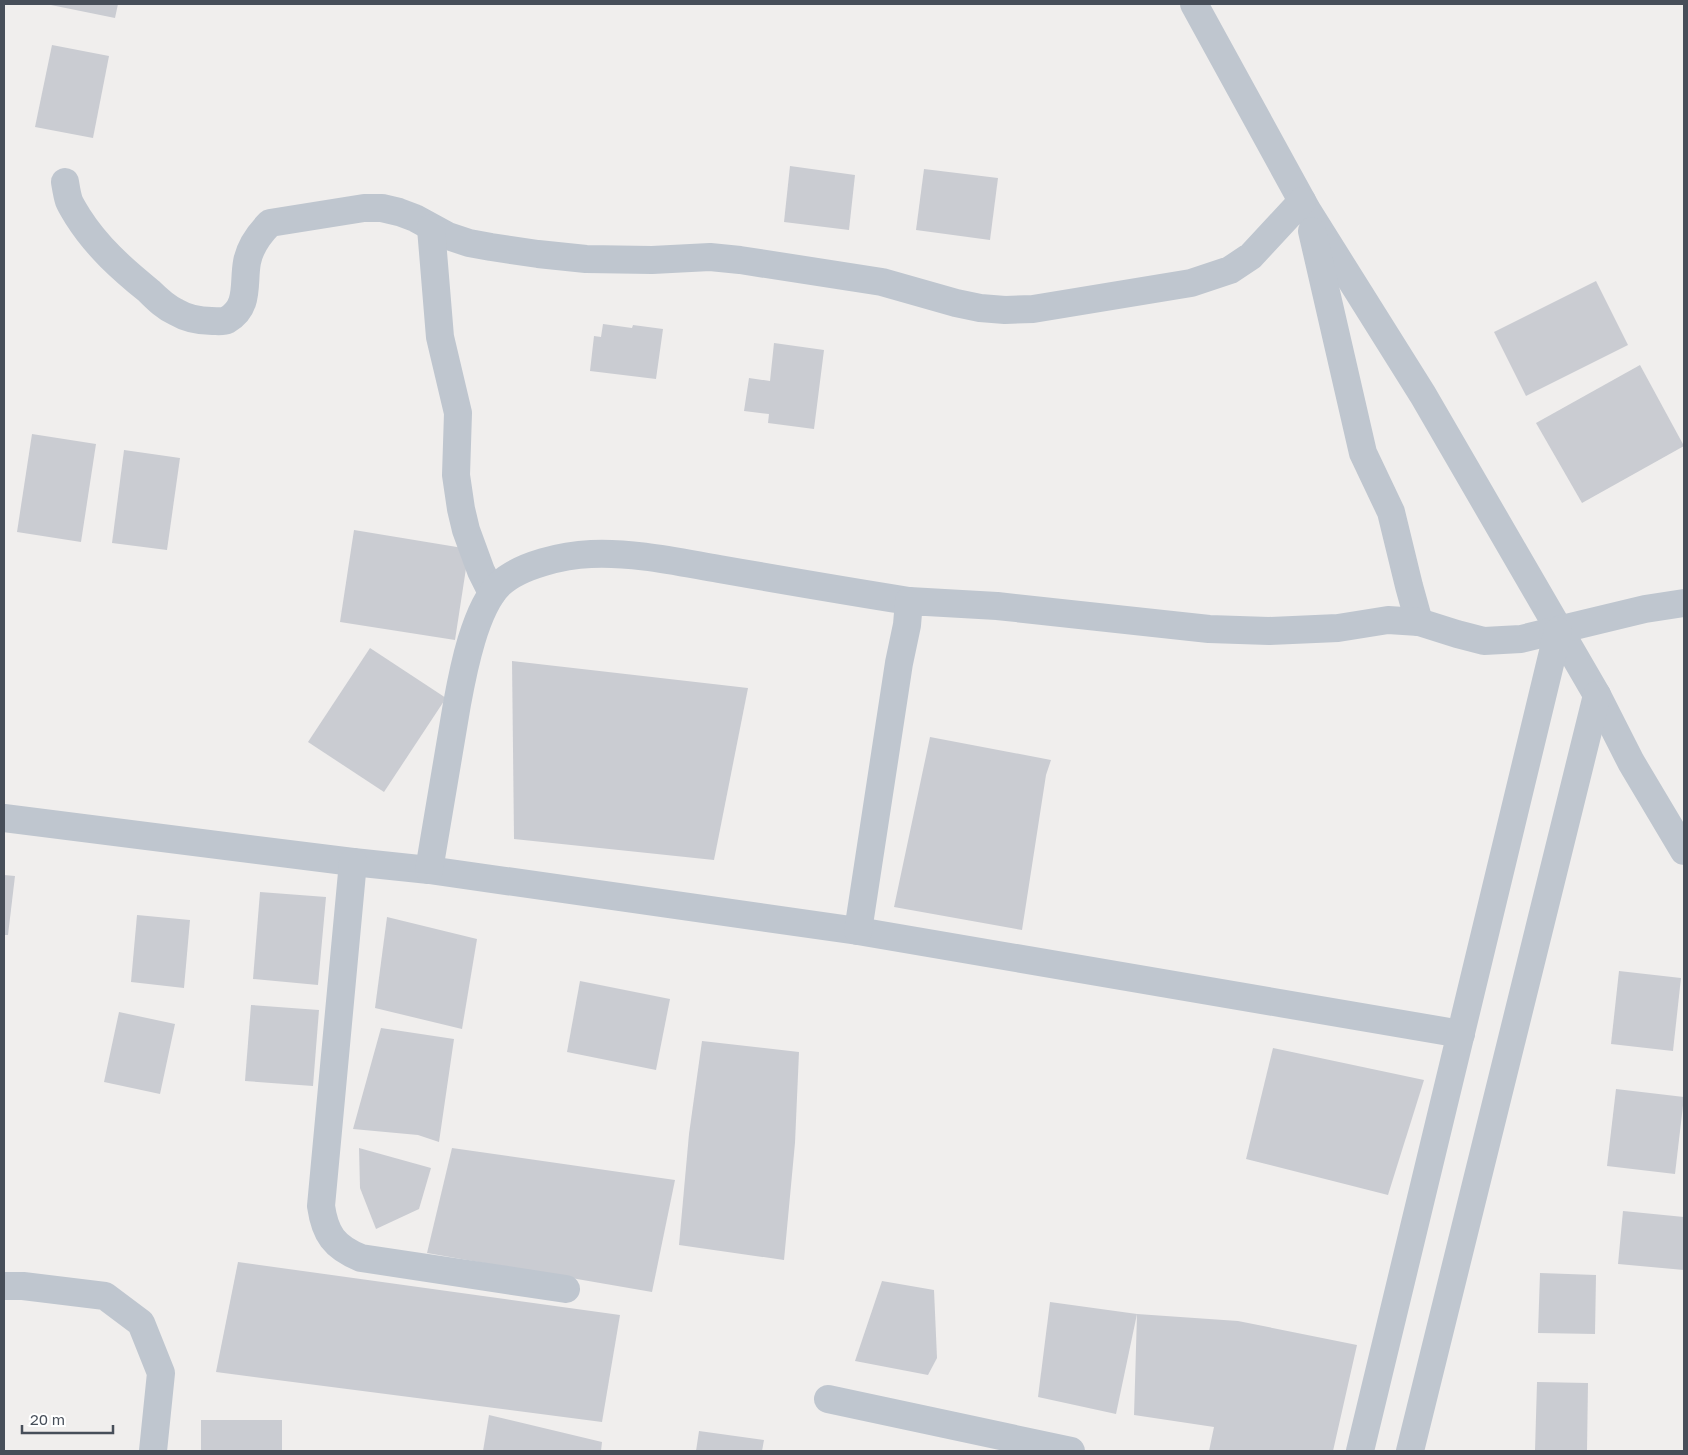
<svg xmlns="http://www.w3.org/2000/svg" width="1688" height="1455" font-family="'Golos Text',sans-serif">
<style>
.building{fill:#caccd2}
.lines{fill:none;stroke-linecap:round;stroke-linejoin:round}
.minor{stroke:#bfc6cf;stroke-width:28}
</style>
<rect width="100%" height="100%" fill="#f0eeed"/>
<!-- building -->
<g class="building">
<path d="M46 4H118L115 18Z"/>
<path d="M52 45 109 56 93 138 35 127Z"/>
<path d="M790 166 855 175 849 230 784 222Z"/>
<path d="M924 169 998 178 990 240 916 230Z"/>
<path d="M1596 281 1628 345 1526 396 1494 332Z"/>
<path d="M603 324 632 328 633 325 663 329 656 379 590 371 594 336 601 337Z"/>
<path d="M774 343 824 350 814 429 768 423 769 414 744 411 749 378 770 381Z"/>
<path d="M1640 365 1684 446 1582 503 1536 423Z"/>
<path d="M32 434 96 444 81 542 17 532Z"/>
<path d="M124 450 180 458 167 550 112 543Z"/>
<path d="M354 530 469 549 455 640 340 622Z"/>
<path d="M370 648 446 698 384 792 308 742Z"/>
<path d="M512 661 748 688 714 860 514 839Z"/>
<path d="M930 737 1051 760 1046 775 1022 930 894 907Z"/>
<path d="M4 875 15 876 8 935H4Z"/>
<path d="M260 892 326 897 318 985 253 979Z"/>
<path d="M137 915 190 920 184 988 131 982Z"/>
<path d="M387 917 477 939 462 1029 375 1008Z"/>
<path d="M1619 971 1681 978 1673 1051 1611 1044Z"/>
<path d="M580 981 670 999 656 1070 567 1052Z"/>
<path d="M251 1005 319 1010 313 1086 245 1081Z"/>
<path d="M119 1012 175 1024 160 1094 104 1082Z"/>
<path d="M381 1028 454 1039 439 1142 418 1135 353 1129Z"/>
<path d="M702 1041 799 1052 795 1143 784 1260 679 1245 689 1134Z"/>
<path d="M1273 1048 1424 1080 1388 1195 1246 1159Z"/>
<path d="M1616 1089 1684 1097 1675 1174 1607 1166Z"/>
<path d="M359 1148 431 1168 419 1209 376 1229 360 1188Z"/>
<path d="M452 1148 675 1180 652 1292 427 1253Z"/>
<path d="M1623 1211 1684 1217V1270L1618 1264Z"/>
<path d="M238 1262 620 1315 602 1422 216 1372Z"/>
<path d="M1540 1273 1596 1275 1595 1334 1538 1333Z"/>
<path d="M882 1281 934 1290 937 1358 928 1375 855 1361Z"/>
<path d="M1050 1302 1137 1314 1116 1414 1038 1397Z"/>
<path d="M1137 1314 1238 1321 1357 1345 1333 1451H1209L1214 1427 1134 1415Z"/>
<path d="M1537 1382 1588 1383 1587 1451H1535Z"/>
<path d="M489 1415 602 1442 601 1451H483Z"/>
<rect x="201" y="1420" width="81" height="31"/>
<path d="M699 1431 764 1440 762 1451H696Z"/>
</g>
<g class="lines">
<!-- minor -->
<g class="minor">
<path d="M1194 4 1307 210 1423 395 1597 695 1631 762 1684 851"/>
<path d="M65 182C66 188 67 195 69 201 71 206 75 212 78 217 97 247 122 269 149 291 157 299 165 307 176 312 186 318 200 321 212 321 217 321 223 322 227 320 250 307 243 283 247 262 250 246 259 234 270 223L364 208H382L399 212 415 218 448 236 469 243 491 247 538 254 586 259 652 260 710 257 740 260 882 282 956 303 980 308 1005 310 1033 309 1191 283 1230 270 1251 256 1302 201"/>
<path d="M431 228 440 337 458 413 456 475 461 509 466 530 481 571 492 593"/>
<path d="M1312 231 1363 453 1391 512 1409 586 1419 622"/>
<path d="M4 818 353 862 429 870 858 931 1461 1034"/>
<path d="M353 862 321 1206C325 1234 334 1247 361 1258L566 1289"/>
<path d="M429 870 457 704C463 671 475 608 500 584 520 565 564 555 591 554 633 552 678 562 719 569 782 580 846 591 909 601"/>
<path d="M858 931 899 663 907 625 909 601 997 606 1209 629 1269 631 1338 628 1388 620 1419 622 1457 634 1484 641 1521 639 1645 609 1684 603"/>
<path d="M4 1286H23L105 1296 141 1323 161 1373 153 1451"/>
<path d="M828 1399 1071 1451"/>
<path d="M1360 1451 1558 631"/>
<path d="M1410 1451 1597 695"/>
</g>
</g>
<!-- border -->
<rect width="1688" height="1455" fill="none" stroke="#474e59" stroke-width="10"/>
<!-- scale -->
<path d="M22 1425v8h91v-8" fill="none" stroke="#474e59" stroke-width="2.5"/>
<text x="30" y="1425" font-size="15" fill="#474e59" stroke="#ffffff" stroke-width="4" paint-order="stroke">20 m</text>
</svg>
